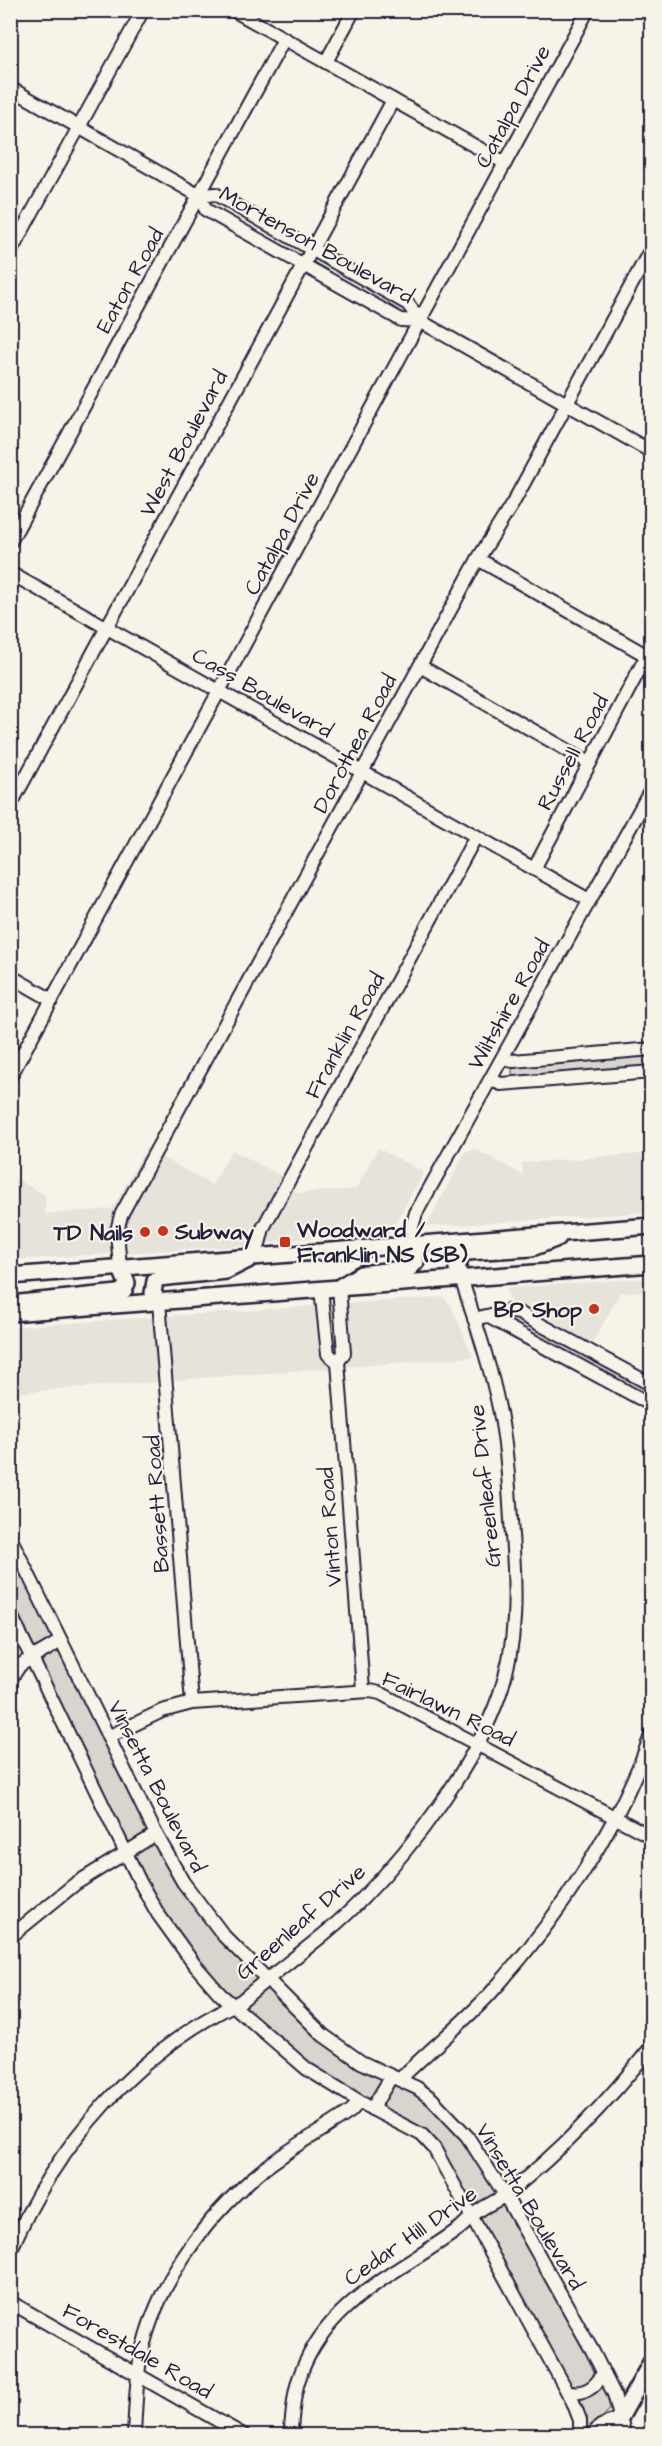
<svg xmlns="http://www.w3.org/2000/svg" width="662" height="2446" font-family="'Architects Daughter',sans-serif">
<style>
.built{fill:#e7e3db}
.green{fill:#d8d5cf;stroke:#7d7c85;stroke-width:1.5}
.lines{fill:none;stroke-linecap:round;stroke-linejoin:round}
.minor-casing{stroke:#22223b;stroke-width:16}
.major-casing{stroke:#22223b;stroke-width:20}
.minor{stroke:#f7f3e8;stroke-width:12}
.major{stroke:#f7f3e8;stroke-width:15}
.poi-dot{fill:#c8321e;stroke:#f7f3e8;stroke-width:2}
.labels{text-anchor:middle;stroke-width:4.5;stroke-linejoin:round;paint-order:stroke}
.street-label{font-size:22px;fill:#22223b;stroke:#f7f3e8}
.poi-label{font-size:22px;font-weight:bold;fill:#22223b;stroke:#f7f3e8;text-anchor:start}
</style>
<rect width="100%" height="100%" fill="#f7f3e8"/>
<filter id="ink" filterUnits="userSpaceOnUse"><feTurbulence type="fractalNoise" baseFrequency=".0167" numOctaves="2"/><feDisplacementMap in="SourceGraphic" scale="12" xChannelSelector="R" yChannelSelector="G"/><feConvolveMatrix kernelMatrix="1 2 1 2 8 2 1 2 1" color-interpolation-filters="sRGB"/></filter>
<g filter="url(#ink)">
<!-- built -->
<g class="built">
<path d="M146 1148 212 1185 232 1150 280 1175 297 1193 356 1189 378 1148 424 1172 389 1234 340 1235 238 1246 11 1260V1176L45 1195V1214L112 1209Z"/>
<path d="M475 1149 523 1175 522 1163 651 1153V1212L426 1227 465 1152Z"/>
<path d="M651 1278V1298L639 1291 620 1293 592 1344 511 1304 506 1288Z"/>
<path d="M443 1297 451 1305 473 1357 11 1393V1327Z"/>
</g>
<!-- green -->
<g class="green">
<path d="M651 1054V1068L515 1077 512 1075V1070L517 1065Z"/>
<path d="M509 1317H515L643 1386 645 1392 644 1394 506 1321Z"/>
<path d="M11 1550 52 1635C51 1643 43 1646 36 1648L28 1643 11 1607Z"/>
<path d="M53 1652 60 1653 149 1831 131 1844 126 1842 40 1664Z"/>
<path d="M154 1842 198 1912 257 1978 239 1997 226 1994 173 1928 133 1856 135 1851Z"/>
<path d="M263 1987H267L381 2077 382 2081 371 2101 302 2060 245 2009 246 2003Z"/>
<path d="M393 2085C436 2086 476 2161 497 2193L474 2207 471 2205 445 2156 381 2109 380 2106Z"/>
<path d="M502 2204 507 2207 595 2366 592 2382 576 2388 570 2385 480 2221 479 2216Z"/>
<path d="M603 2385 612 2407 587 2435 583 2409 577 2398Z"/>
</g>
<g class="lines">
<!-- minor casing -->
<g class="minor-casing">
<g id="minor">
<path d="M233 10 505 163"/>
<path d="M326 62 354 10"/>
<path d="M10 88 191 191 199 196 206 210 401 320 420 321 652 452"/>
<path d="M199 196 215 194 408 304 420 321"/>
<path d="M10 253 143 10"/>
<path d="M10 542 284 39"/>
<path d="M478 559 651 658"/>
<path d="M10 573 589 900"/>
<path d="M420 666 590 763"/>
<path d="M10 806 393 100"/>
<path d="M534 869 647 655"/>
<path d="M10 976 52 1000"/>
<path d="M502 1059 513 1061 652 1049"/>
<path d="M10 1077 588 10"/>
<path d="M491 1080 501 1084 652 1072"/>
<path d="M413 1244 412 1227 416 1213 652 788"/>
<path d="M256 1256 263 1228 476 836"/>
<path d="M120 1267 117 1231 121 1215 478 559 513 503 652 247"/>
<path d="M339 1287 344 1353 338 1362 363 1690"/>
<path d="M321 1289 328 1354 338 1362"/>
<path d="M159 1302 192 1703"/>
<path d="M487 1316 652 1405"/>
<path d="M474 1319 508 1311 519 1313 652 1385"/>
<path d="M10 1537 156 1834 183 1882 224 1936 323 2035 361 2062 417 2088 432 2099 467 2136 505 2195 593 2352 614 2394 625 2436"/>
<path d="M10 1613 141 1884 158 1914 194 1964 220 1994 307 2069 372 2109 422 2135 434 2148 573 2402 580 2420V2436"/>
<path d="M10 1680 20 1665 61 1641"/>
<path d="M108 1737 162 1711 192 1703 370 1691 380 1693 652 1837"/>
<path d="M10 1937 75 1884 156 1834"/>
<path d="M400 2079C429 2050 461 2025 489 1995 558 1919 618 1829 652 1733"/>
<path d="M372 2109 391 2077"/>
<path d="M10 2252C55 2145 137 2051 241 2001 281 1966 326 1937 363 1898 414 1846 474 1766 499 1696 518 1644 516 1589 512 1535 509 1493 508 1450 499 1408 490 1364 475 1321 461 1278"/>
<path d="M10 2302 245 2436"/>
<path d="M567 2391C584 2396 596 2387 603 2373"/>
<path d="M134 2436C135 2413 136 2389 139 2367 151 2291 202 2220 260 2172 288 2149 321 2132 351 2111L359 2102"/>
<path d="M290 2436C293 2414 293 2393 301 2373 329 2298 401 2272 460 2228 466 2223 471 2217 477 2212 486 2205 498 2201 508 2193 561 2151 610 2099 652 2046"/>
<path d="M590 2436 601 2426 619 2418"/>
</g>
</g>
<!-- major casing -->
<g class="major-casing">
<g id="major">
<path d="M10 1276 652 1226"/>
<path d="M461 1278 457 1268 461 1257 467 1252 532 1248 558 1238"/>
<path d="M341 1286 361 1274 410 1268 416 1262 413 1244"/>
<path d="M159 1302 153 1293 155 1281 159 1278 226 1271 248 1260"/>
<path d="M10 1304 118 1293 124 1290 127 1283 120 1267"/>
<path d="M10 1313 652 1264"/>
<path d="M604 2436 620 2418 652 2361"/>
</g>
</g>
<!-- minor -->
<use href="#minor" class="minor"/>
<!-- major -->
<use href="#major" class="major"/>
</g>
</g>
<!-- markers -->
<g class="poi-dot">
<circle cx="163" cy="1231" r="6"/>
<circle cx="145" cy="1232" r="6"/>
<rect x="279" y="1236" width="12" height="12" rx="3"/>
<circle cx="594" cy="1309" r="6"/>
</g>
<g class="labels">
<!-- street labels -->
<g class="street-label">
<text transform="translate(512 106) rotate(-62)" y="8">Catalpa Drive</text>
<text transform="translate(317 244) rotate(29)" y="8">Mortenson Boulevard</text>
<text transform="translate(129 280) rotate(-61)" y="8">Eaton Road</text>
<text transform="translate(183 443) rotate(-62)" y="8">West Boulevard</text>
<text transform="translate(281 533) rotate(-62)" y="8">Catalpa Drive</text>
<text transform="translate(263 692) rotate(30)" y="8">Cass Boulevard</text>
<text transform="translate(354 743) rotate(-62)" y="8">Dorothea Road</text>
<text transform="translate(572 752) rotate(-62)" y="8">Russell Road</text>
<text transform="translate(508 1004) rotate(-61)" y="8">Wiltshire Road</text>
<text transform="translate(344 1035) rotate(-61)" y="8">Franklin Road</text>
<text transform="translate(484 1486) rotate(-96)" y="8">Greenleaf Drive</text>
<text transform="translate(156 1504) rotate(-94)" y="8">Bassett Road</text>
<text transform="translate(329 1527) rotate(-94)" y="8">Vinton Road</text>
<text transform="translate(449 1708) rotate(26)" y="8">Fairlawn Road</text>
<text transform="translate(158 1786) rotate(63)" y="8">Vinsetta Boulevard</text>
<text transform="translate(300 1921) rotate(-41)" y="8">Greenleaf Drive</text>
<text transform="translate(531 2206) rotate(59)" y="8">Vinsetta Boulevard</text>
<text transform="translate(410 2235) rotate(-35)" y="8">Cedar Hill Drive</text>
<text transform="translate(138 2350) rotate(30)" y="8">Forestdale Road</text>
</g>
<!-- poi labels -->
<g class="poi-label">
<text x="297" y="1237">Woodward /<tspan x="297" dy="25">Franklin NS (SB)</tspan></text>
<text x="175" y="1239">Subway</text>
<text x="133" y="1240" text-anchor="end">TD Nails</text>
<text x="582" y="1317" text-anchor="end">BP Shop</text>
</g>
</g>
<!-- margin -->
<rect width="662" height="2446" fill="none" stroke="#f7f3e8" stroke-width="36"/>
<rect x="18" y="18" width="626" height="2410" fill="none" stroke="#22223b" stroke-width="2" filter="url(#ink)"/>
</svg>
